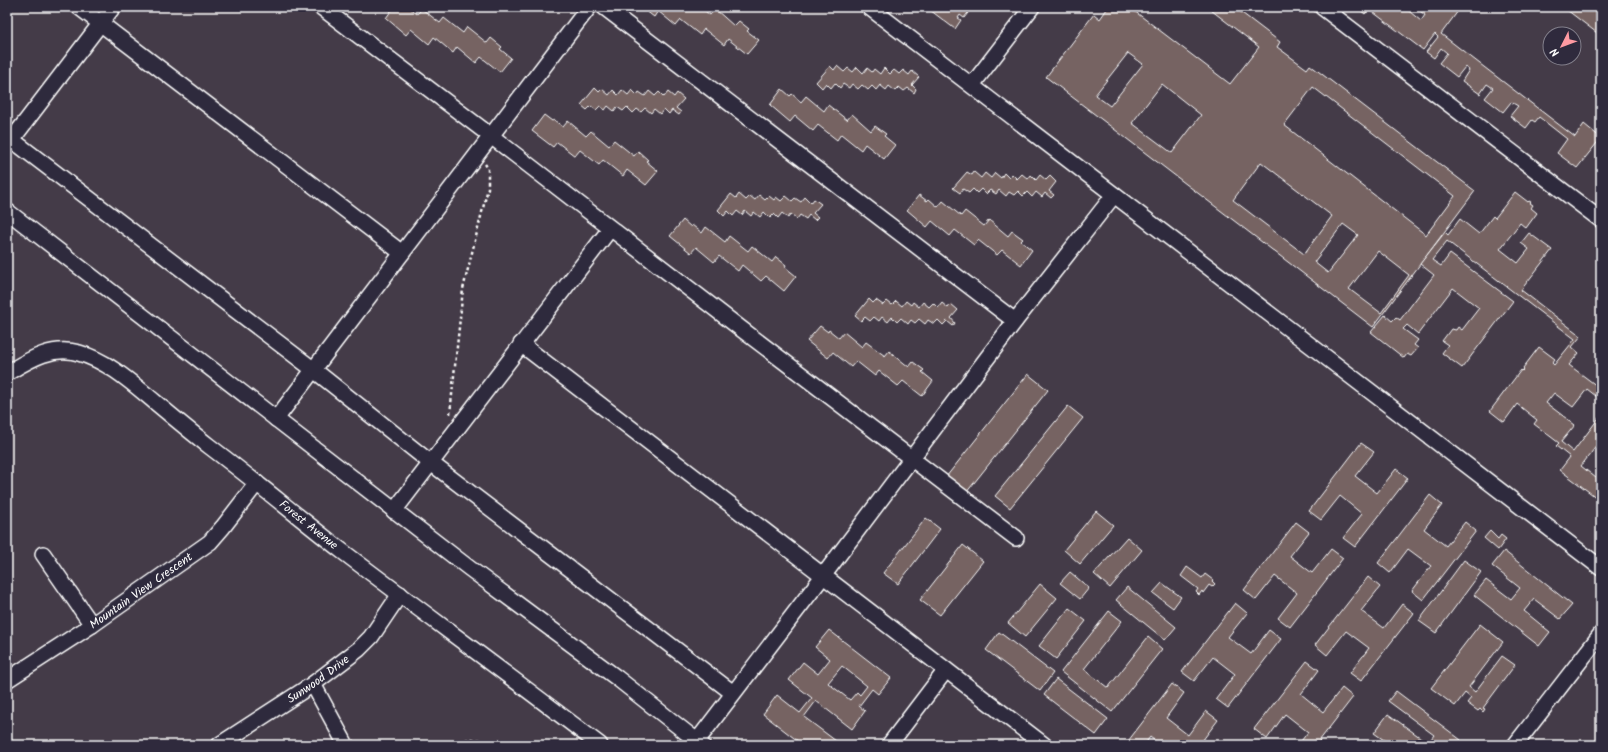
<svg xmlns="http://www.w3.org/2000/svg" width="1608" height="752" font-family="Kalam,sans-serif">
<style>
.building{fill:#766362;stroke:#fff;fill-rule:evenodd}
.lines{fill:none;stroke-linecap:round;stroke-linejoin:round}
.minor-casing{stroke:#fff;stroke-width:18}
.path{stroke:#fff;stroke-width:2.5;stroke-dasharray:3 3;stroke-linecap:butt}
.minor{stroke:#2f2a3d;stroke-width:15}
.labels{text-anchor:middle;stroke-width:3.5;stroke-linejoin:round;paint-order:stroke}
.street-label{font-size:12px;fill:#fff;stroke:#2f2a3d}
</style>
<rect width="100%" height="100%" fill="#443b48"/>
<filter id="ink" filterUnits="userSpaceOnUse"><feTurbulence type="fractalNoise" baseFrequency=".025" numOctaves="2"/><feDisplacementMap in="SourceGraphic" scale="8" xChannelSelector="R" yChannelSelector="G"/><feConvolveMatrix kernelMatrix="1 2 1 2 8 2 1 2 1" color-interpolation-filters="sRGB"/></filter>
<g filter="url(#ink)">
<!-- building -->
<g class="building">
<path d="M394 7H404L406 8 408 7 417 14 422 9 440 23 444 18 463 33 467 27 487 43 491 38 502 47 500 49 511 58 500 72 481 57 476 63 457 47 453 53 434 37 429 44 411 29 406 35 386 18Z"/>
<path d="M641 7H700L710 15 715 9 734 26 739 21 749 29 747 31 759 40 747 54 728 39 724 45 704 29 700 35 681 20 676 26 658 11 654 17Z"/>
<path d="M926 7H945L948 9 950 7H955L961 12 964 7 971 9 964 18 960 15 958 18 961 20 955 29Z"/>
<path d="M1104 7H1129L1230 84 1259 47 1207 7H1241L1238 10 1280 42 1277 47 1307 69 1310 65 1475 191 1373 327 1046 77 1094 14 1100 19 1107 9ZM1128 53 1143 64 1110 106 1095 95ZM1162 84 1201 115 1172 153 1132 123ZM1313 87 1455 196 1426 235 1284 125ZM1261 162 1332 216 1304 254 1233 200ZM1343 224 1358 235 1328 273 1314 262ZM1378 251 1409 275 1381 313 1349 289Z"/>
<path d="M1361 7H1404L1421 21 1425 15 1415 7H1461L1441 34 1575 137 1584 124 1601 138 1577 168 1557 153 1567 139 1539 117 1535 122 1532 120 1526 128 1510 116 1518 106 1511 102 1503 112 1485 98 1493 88 1487 84 1480 94 1462 81 1469 70 1465 67 1457 77 1439 63 1447 53 1441 48 1434 58 1426 52 1438 37 1435 34 1423 50 1369 9 1365 14 1359 9Z"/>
<path d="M1563 7H1584L1590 12 1594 7H1601V36Z"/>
<path d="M830 66 834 70 837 66 844 72 848 68 853 72 857 67 863 73 867 68 872 72 874 69 880 74 884 68 890 74 894 70 899 74 903 70 909 75 912 71 919 77 912 85 916 89 914 93 908 88 904 91 899 87 895 91 889 86 886 90 880 85 876 90 872 86 868 90 862 85 858 89 852 84 849 88 843 84 840 88 835 83 831 88 826 83 822 88 816 82Z"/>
<path d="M595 88 599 92 602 89 609 95 613 90 618 95 622 90 628 95 632 90 637 95 639 92 645 96 649 91 655 96 659 92 664 97 668 92 674 97 677 93 684 99 676 108 681 112 679 115 672 110 669 114 664 109 660 114 654 109 651 113 645 108 641 112 637 109 633 113 627 107 623 111 617 107 614 111 608 106 605 110 600 106 596 110 591 106 587 110 581 105Z"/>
<path d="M782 89 790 96 792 94 801 102 806 96 824 111 828 105 847 120 852 114 871 131 875 126 886 134 884 136 895 145 884 159 865 144 861 150 841 134 837 140 818 125 813 131 795 116 790 122 770 105Z"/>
<path d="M544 115 552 121 554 120 563 127 568 121 586 136 591 131 609 146 614 140 634 156 638 151 648 160 646 161 658 171 646 185 627 170 623 176 603 160 599 165 580 150 575 156 557 142 553 147 532 131Z"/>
<path d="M967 172 972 175 974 172 981 178 985 173 991 178 995 173 1001 178 1004 173 1009 178 1012 174 1017 179 1022 174 1028 179 1031 175 1036 180 1040 175 1046 180 1050 176 1056 182 1049 191 1054 195 1051 198 1045 193 1042 197 1036 192 1032 197 1027 192 1023 196 1018 191 1014 195 1009 192 1006 196 999 190 996 194 990 190 986 194 981 189 977 193 973 189 969 193 963 189 960 193 953 188Z"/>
<path d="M1515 192 1528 202 1529 201 1531 202 1530 203 1533 205 1531 208 1537 213 1526 228 1520 223 1500 249 1518 263 1529 249 1521 243 1529 233 1552 250 1521 290 1581 336 1572 347 1579 353 1569 365 1601 389V400L1587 389 1573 407 1554 393 1546 403 1575 425 1561 442 1573 452 1601 415V440L1581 466 1601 482V501L1560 470 1570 457 1556 446 1559 443 1534 424 1537 420 1517 404 1504 422 1490 411 1521 370 1522 371 1524 369 1523 368 1539 347 1555 359 1552 363 1554 365 1575 339 1447 241 1432 260 1441 266 1450 254 1513 301 1462 368 1442 353 1448 345 1442 341 1451 329 1456 330 1458 327 1462 330 1479 308 1453 288 1418 334 1407 325 1403 329 1418 340 1414 345 1418 348 1411 356 1407 354 1404 358 1371 332 1385 315 1392 321 1396 317 1400 320 1434 275 1420 264 1445 232 1448 235 1460 219 1479 234 1493 216 1495 218Z"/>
<path d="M731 194 736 198 739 194 746 200 750 196 755 200 759 195 765 200 769 196 774 200 776 197 781 201 786 196 792 201 795 198 801 202 805 197 811 203 814 199 821 204 813 213 818 217 815 220 809 215 806 219 800 215 797 219 791 214 788 218 782 213 778 218 774 214 770 218 764 212 760 217 754 212 751 216 745 211 742 215 737 211 733 216 728 211 724 216 718 210Z"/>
<path d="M919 195 927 201 929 199 938 207 943 201 961 216 965 211 984 226 989 220 1008 236 1012 231 1023 239 1021 241 1032 250 1021 265 1002 250 997 255 978 240 974 245 955 230 950 236 932 221 927 227 907 210Z"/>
<path d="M683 220 691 227 692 225 702 233 706 227 725 242 729 236 748 251 752 246 772 262 776 257 786 265 785 267 796 276 784 291 766 276 761 281 742 265 738 271 719 256 714 262 696 247 691 253 670 236Z"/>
<path d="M869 299 873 303 876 300 883 305 887 301 892 305 896 301 902 306 906 301 911 305 913 302 919 307 923 302 929 307 933 303 938 308 942 303 948 308 951 304 958 310 951 318 955 323 953 326 947 321 943 325 938 320 934 324 928 320 925 324 919 319 915 323 911 320 908 324 901 318 897 322 892 317 888 322 882 317 879 321 874 317 870 321 865 317 861 321 855 316Z"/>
<path d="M820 326 828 332 829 330 839 338 844 332 862 347 866 342 885 356 889 351 909 367 913 362 924 370 922 372 933 381 922 396 903 381 898 386 879 371 875 376 856 361 851 367 833 352 828 358 807 341Z"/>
<path d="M1028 374 1048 390 966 493 946 477Z"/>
<path d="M1068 406 1083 418 1010 508 995 496Z"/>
<path d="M1361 443 1374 452 1355 476 1377 493 1396 469 1408 478 1355 547 1343 538 1362 514 1340 496 1321 520 1309 511Z"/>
<path d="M1430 495 1442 505 1424 529 1446 546 1465 522 1476 531 1423 600 1412 591 1431 566 1408 549 1390 573 1378 563Z"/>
<path d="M1096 511 1113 525 1080 564 1064 550Z"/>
<path d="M926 518 940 529 898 584 883 573Z"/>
<path d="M1296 522 1309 532 1290 556 1312 573 1331 549 1343 558 1290 627 1278 618 1297 593 1275 576 1256 600 1244 590Z"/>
<path d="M1490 531 1498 539 1501 535 1506 539 1498 550 1484 538Z"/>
<path d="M1127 537 1142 550 1110 588 1094 574Z"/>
<path d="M963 545 983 561 940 615 920 600Z"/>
<path d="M1504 551 1572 605 1560 619 1534 599 1524 611 1550 632 1539 646 1474 595 1486 580 1511 599 1520 588 1492 566Z"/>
<path d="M1464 560 1481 572 1436 633 1419 621Z"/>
<path d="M1187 567 1202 578 1205 574 1213 580 1212 581 1215 584 1212 587 1209 585 1203 593 1202 591 1199 595 1196 592 1198 589 1181 576Z"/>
<path d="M1070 572 1089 588 1080 599 1060 583Z"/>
<path d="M1368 577 1380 587 1361 611 1384 628 1402 604 1414 613 1361 681 1350 673 1369 648 1346 631 1327 655 1315 645Z"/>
<path d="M1162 583 1181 597 1173 608 1153 593Z"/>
<path d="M1040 584 1057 598 1025 637 1008 623Z"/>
<path d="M1127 587 1176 627 1165 640 1116 600Z"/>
<path d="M1235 603 1247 613 1228 637 1251 654 1269 630 1281 639 1228 708 1216 699 1235 674 1213 657 1194 681 1182 672Z"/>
<path d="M1069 608 1086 621 1056 659 1039 646Z"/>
<path d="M1109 611 1122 621 1084 669 1108 688 1148 637 1162 649 1112 712 1061 672Z"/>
<path d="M1480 624 1503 642 1469 687 1475 692 1502 656 1515 665 1483 708 1485 709 1483 712 1480 709 1478 711 1467 703 1471 698 1465 693 1455 706 1431 688Z"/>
<path d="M829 630 891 678 878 694 872 689 859 706 865 711 852 729 816 701 804 717 840 744 803 745 763 714 777 695 800 713 812 698 789 680 803 662 818 674 830 659 815 647ZM842 666 867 686 860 695 857 692 850 700 828 683Z"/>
<path d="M999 632 1053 673 1040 691 986 650Z"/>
<path d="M1307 661 1319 670 1301 694 1323 712 1342 688 1353 697 1316 745H1298L1308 732 1285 714 1267 739 1254 729Z"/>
<path d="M1056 679 1108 719 1096 735 1044 695Z"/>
<path d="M1172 684 1184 693 1166 718 1188 735 1206 711 1218 720 1199 745H1160L1150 737 1144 745H1125Z"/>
<path d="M1396 691 1461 740 1457 745H1391L1374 733 1388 714 1428 743 1434 735 1388 701Z"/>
</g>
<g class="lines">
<!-- minor casing -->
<g class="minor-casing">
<g id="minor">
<path d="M79 7 402 253"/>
<path d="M321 7 491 136 744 331 1016 538"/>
<path d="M604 7 1015 321"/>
<path d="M869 7 1601 568"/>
<path d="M1322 7 1601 220"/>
<path d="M972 85 1032 7"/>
<path d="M7 136 314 370 431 463 733 693"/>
<path d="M7 146 113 7"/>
<path d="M7 211 469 568 617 678 702 745"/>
<path d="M521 344 1044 745"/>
<path id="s1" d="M7 373C29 360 52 345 79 353 108 361 132 383 155 402 173 417 191 432 209 446 254 480 297 516 342 551 428 616 515 680 600 745"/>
<path d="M276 419 589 7"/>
<path d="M394 511 610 229"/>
<path d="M43 554 92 625"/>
<path id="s2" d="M7 680 92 625 210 542 223 527 257 483"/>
<path d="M313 684 346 745"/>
<path d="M697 741 823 576 1015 321 1114 195"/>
<path id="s3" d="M219 745 313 684 359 649 371 637 400 594"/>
<path d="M889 745 946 670"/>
<path d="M1515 745 1601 634"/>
</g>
</g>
<!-- path -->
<g class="path">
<path d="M450 414 463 289 488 188V168L485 164"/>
<path d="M436 745 471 739 524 745"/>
</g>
<!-- minor -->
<use href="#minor" class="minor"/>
</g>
</g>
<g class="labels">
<!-- street labels -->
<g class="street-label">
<text dy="4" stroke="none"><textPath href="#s1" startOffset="365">Forest Avenue</textPath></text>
<text dy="4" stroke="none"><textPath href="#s2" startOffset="161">Mountain View Crescent</textPath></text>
<text dy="4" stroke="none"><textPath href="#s3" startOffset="119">Sunwood Drive</textPath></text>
</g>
</g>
<!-- margin -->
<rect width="1608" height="752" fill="none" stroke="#2f2a3d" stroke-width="24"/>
<rect x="12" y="12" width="1584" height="728" fill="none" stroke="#fff" stroke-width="1.5" filter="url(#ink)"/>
<!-- north arrow -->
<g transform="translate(1562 46) rotate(228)"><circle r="19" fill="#2f2a3d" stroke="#827f8b"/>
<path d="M0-3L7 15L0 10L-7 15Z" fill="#ff9aa2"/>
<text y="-6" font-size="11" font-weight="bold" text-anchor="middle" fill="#ffffff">N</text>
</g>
</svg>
